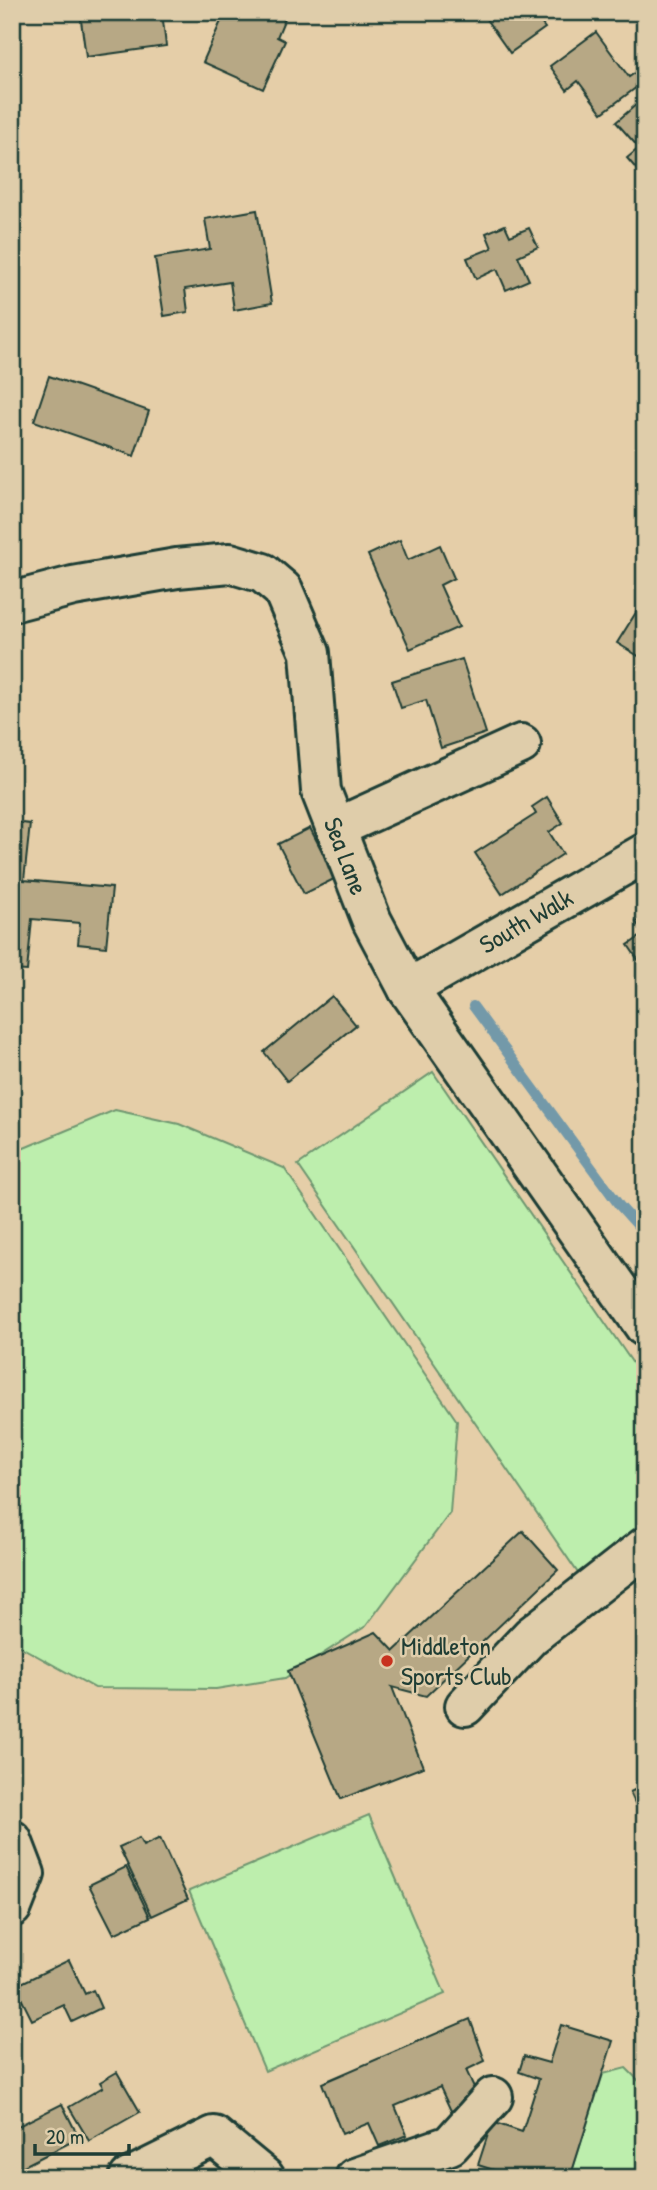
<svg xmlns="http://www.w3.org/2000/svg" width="657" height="2190" font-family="'Patrick Hand',sans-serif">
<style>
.green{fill:#bdeead;stroke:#6e9670;stroke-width:2}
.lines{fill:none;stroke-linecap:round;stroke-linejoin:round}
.stream{stroke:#7399a9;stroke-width:10}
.building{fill:#b7a885;stroke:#1f3d34;stroke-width:2}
.minor-casing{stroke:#1f3d34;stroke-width:44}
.minor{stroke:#dfcdaa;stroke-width:38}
.poi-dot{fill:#c8321e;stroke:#dfcdaa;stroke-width:2.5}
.labels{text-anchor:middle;stroke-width:5;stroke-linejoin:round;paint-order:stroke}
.street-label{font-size:26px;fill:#1f3d34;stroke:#dfcdaa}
.poi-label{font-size:26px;fill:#1f3d34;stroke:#dfcdaa;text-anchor:start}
</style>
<rect width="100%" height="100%" fill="#e5cea8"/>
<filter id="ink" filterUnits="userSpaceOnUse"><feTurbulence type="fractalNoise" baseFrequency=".0143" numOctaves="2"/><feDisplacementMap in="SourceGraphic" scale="14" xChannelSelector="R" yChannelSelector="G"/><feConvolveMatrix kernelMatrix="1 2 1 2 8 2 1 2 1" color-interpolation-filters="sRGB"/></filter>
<g filter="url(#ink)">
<!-- green -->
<g class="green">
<path d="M433 1072 645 1381V1526L578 1573 298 1165Z"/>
<path d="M115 1110 179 1124 284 1168 457 1421 450 1513 366 1626 285 1678 216 1689 95 1688 12 1642V1153Z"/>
<path d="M369 1815 445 1994 265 2071 189 1891Z"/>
<path d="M626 2068 645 2087V2163L640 2178H570L603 2074Z"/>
</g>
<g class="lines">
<!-- stream -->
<path class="stream" d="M473 1006 619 1205 645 1234"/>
</g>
<!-- building -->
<g class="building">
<path d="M162 12 166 46 86 57 80 13Z"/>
<path d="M225 12H273L285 18 277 37 285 41 263 89 203 62Z"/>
<path d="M481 12H547L538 19 545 28 510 53Z"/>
<path d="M596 32 629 77 643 67 645 69V81L602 113 578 81 567 90 550 66Z"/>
<path d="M645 97V179L627 158 639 148 616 122Z"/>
<path d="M257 210 272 303 234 310 230 282 185 289 188 312 164 316 155 258 210 249 205 219Z"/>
<path d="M505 225 510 236 529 228 538 247 518 256 529 280 506 290 497 269 476 279 467 258 492 248 486 233Z"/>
<path d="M49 376 149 411 134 456 34 421Z"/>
<path d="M400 540 408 560 440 545 454 578 440 585 459 627 410 649 368 555Z"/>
<path d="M645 598V660L617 643Z"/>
<path d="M462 659 486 733 441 748 426 700 401 708 392 681Z"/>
<path d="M547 797 563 823 549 832 563 854 502 894 475 853 536 814 532 807Z"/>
<path d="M12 822 30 824 24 880 112 888 106 947 78 944 80 923 32 919 27 971 12 970Z"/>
<path d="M310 828 336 878 304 894 278 844Z"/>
<path d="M645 916V970L628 945 644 934 636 922Z"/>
<path d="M332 996 356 1025 287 1081 264 1052Z"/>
<path d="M523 1531 558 1570 426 1696 392 1687 423 1767 341 1799 288 1671 376 1632 394 1651Z"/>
<path d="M645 1785V1825L630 1792Z"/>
<path d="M139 1838 143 1846 160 1838 188 1899 152 1916 119 1847Z"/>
<path d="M126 1867 150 1917 114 1934 89 1885Z"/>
<path d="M69 1960 85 1994 93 1990 101 2008 72 2022 64 2005 32 2020 15 1986Z"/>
<path d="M470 2019 485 2061 466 2070 479 2098 451 2111 440 2087 395 2106 407 2135 379 2146 369 2123 342 2134 322 2083Z"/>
<path d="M561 2025 613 2041 570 2178H498L500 2172 478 2165 492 2122 522 2132 539 2079 519 2072 524 2056 549 2063Z"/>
<path d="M117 2072 140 2112 89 2141 69 2107 103 2087 100 2082Z"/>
<path d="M62 2104 79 2138 12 2172V2129Z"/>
</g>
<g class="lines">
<!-- minor casing -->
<g class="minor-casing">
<g id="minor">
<path d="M12 602 73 586 177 568 230 563 263 573 283 590 310 653 321 791 372 921 408 989 645 1327"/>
<path d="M336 828 521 744"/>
<path d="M408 989 645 853"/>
<path d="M465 1706 531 1636 645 1547"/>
<path d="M12 1840 25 1874 12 1907"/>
<path d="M129 2178 214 2136 265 2178"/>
<path d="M355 2178 450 2145 493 2097"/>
</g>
</g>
<!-- minor -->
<use href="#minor" class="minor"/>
</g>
</g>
<!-- markers -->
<circle class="poi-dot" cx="387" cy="1661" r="7"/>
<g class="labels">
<!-- street labels -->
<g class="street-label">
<text transform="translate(346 856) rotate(69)" y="9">Sea Lane</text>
<text transform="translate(526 921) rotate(-30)" y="9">South Walk</text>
</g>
<!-- poi labels -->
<g class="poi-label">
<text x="401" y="1655">Middleton<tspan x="401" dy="30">Sports Club</tspan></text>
</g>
</g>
<!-- margin -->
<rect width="657" height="2190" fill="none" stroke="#dfcdaa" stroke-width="42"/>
<rect x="21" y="21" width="615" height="2148" fill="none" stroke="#1f3d34" stroke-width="2.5" filter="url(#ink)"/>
<!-- scale -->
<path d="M35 2144v10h94v-10" fill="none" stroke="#1f3d34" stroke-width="3.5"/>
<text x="46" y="2144" font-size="21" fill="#1f3d34" stroke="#dfcdaa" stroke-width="5" paint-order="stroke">20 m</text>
</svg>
